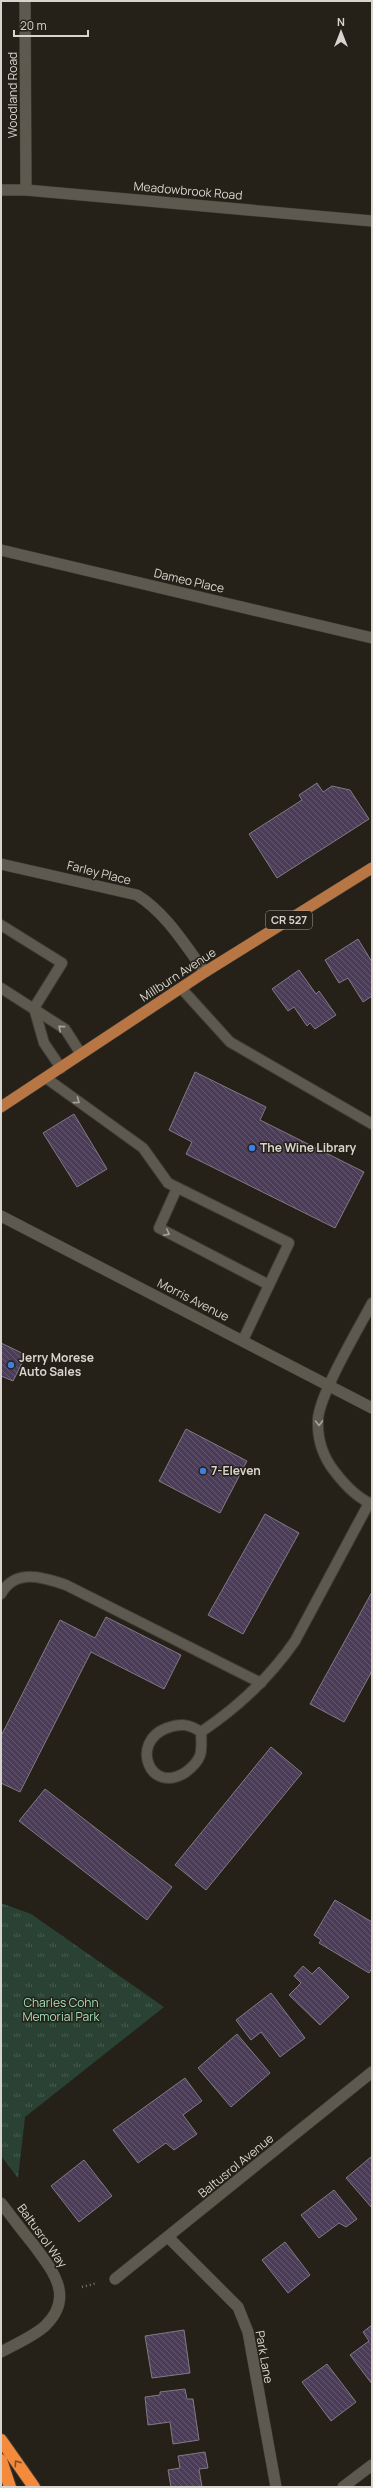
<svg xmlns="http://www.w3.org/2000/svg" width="373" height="2488" font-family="Manrope,sans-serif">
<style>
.grass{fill:url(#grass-tufts)}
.building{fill:url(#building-back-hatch);stroke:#7f7a84}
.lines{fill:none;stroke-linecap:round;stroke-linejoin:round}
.service-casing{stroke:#3e3b35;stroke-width:12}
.minor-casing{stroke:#3e3b35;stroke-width:12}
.tertiary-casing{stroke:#3e3b35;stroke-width:12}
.secondary-casing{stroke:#3e3b35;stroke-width:12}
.primary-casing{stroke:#3e3b35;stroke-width:12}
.motorway-casing{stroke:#3e3b35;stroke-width:14}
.path{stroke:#7d7972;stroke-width:2.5;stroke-dasharray:1 3;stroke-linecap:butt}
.service{stroke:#5e594f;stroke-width:10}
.minor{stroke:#5e594f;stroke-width:11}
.tertiary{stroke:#5e594f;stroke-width:11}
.secondary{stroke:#5e594f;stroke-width:11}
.primary{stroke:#b87644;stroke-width:11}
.motorway{stroke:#f48a3c;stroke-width:12}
.oneway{stroke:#a7a39c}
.oneway2{stroke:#825028}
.shop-dot{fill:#3f7fe0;stroke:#252118;stroke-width:1.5}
.labels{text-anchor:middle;stroke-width:3;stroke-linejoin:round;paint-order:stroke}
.shield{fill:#252118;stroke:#a29f98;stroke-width:1}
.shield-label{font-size:11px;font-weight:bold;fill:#d8d5cf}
.street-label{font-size:12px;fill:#d8d5cf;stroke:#252118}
.poi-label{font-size:12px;font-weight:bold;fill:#d8d5cf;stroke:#252118;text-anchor:start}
.park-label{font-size:12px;fill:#a2dfba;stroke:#252118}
</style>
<defs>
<pattern id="grass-tufts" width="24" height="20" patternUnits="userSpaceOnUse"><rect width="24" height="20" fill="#294233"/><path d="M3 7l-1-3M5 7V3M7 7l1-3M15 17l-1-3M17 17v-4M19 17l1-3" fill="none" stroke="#475c50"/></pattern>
<pattern id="building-back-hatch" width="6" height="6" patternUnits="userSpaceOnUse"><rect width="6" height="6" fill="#4b3c58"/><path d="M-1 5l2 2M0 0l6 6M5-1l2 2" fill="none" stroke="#64576f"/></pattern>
</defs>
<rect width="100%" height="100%" fill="#252118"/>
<!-- grass -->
<path class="grass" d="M1 1903 31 1914 164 2007 25 2117 18 2178 1 2156Z"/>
<!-- building -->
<g class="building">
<path d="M317 783 323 792 332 786 350 790 369 819 277 878 249 834 302 800 299 795Z"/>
<path d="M358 939 372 962V996L363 1002 348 978 339 983 325 960Z"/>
<path d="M299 970 316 994 319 991 336 1015 315 1029 310 1023 307 1026 294 1007 288 1011 272 989Z"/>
<path d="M195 1072 266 1107 260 1120 364 1172 335 1228 186 1154 192 1142 169 1130Z"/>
<path d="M74 1114 107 1169 77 1187 43 1133Z"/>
<path d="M1 1343 26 1355 13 1381 1 1376Z"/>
<path d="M186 1429 247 1461 220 1513 159 1481Z"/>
<path d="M265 1514 299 1533 243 1634 208 1615Z"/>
<path d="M372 1592V1671L344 1722 310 1704Z"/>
<path d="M106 1617 181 1655 164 1689 91 1652 20 1792 1 1783V1736L60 1620 95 1638Z"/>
<path d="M271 1747 302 1773 206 1890 175 1865Z"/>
<path d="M45 1789 172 1887 147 1920 19 1821Z"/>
<path d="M335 1900 372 1922V1968L369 1973 319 1943 321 1940 314 1935Z"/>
<path d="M303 1966 312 1974 319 1967 349 1997 320 2025 289 1995 301 1983 294 1976Z"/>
<path d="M271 1993 305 2038 280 2057 261 2032 251 2040 236 2020Z"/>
<path d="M237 2034 270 2073 231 2107 198 2068Z"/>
<path d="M185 2078 202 2101 183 2115 197 2134 174 2150 166 2143 138 2163 113 2130Z"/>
<path d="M372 2156V2208L346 2178Z"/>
<path d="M84 2160 112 2196 79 2222 51 2186Z"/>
<path d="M334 2190 357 2219 346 2227 339 2223 319 2238 301 2215Z"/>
<path d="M285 2242 310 2275 288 2293 262 2260Z"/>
<path d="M372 2325V2384L350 2355 369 2341 363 2332Z"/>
<path d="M184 2330 190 2373 152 2378 145 2336Z"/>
<path d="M327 2364 356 2402 331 2421 302 2382Z"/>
<path d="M185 2389 187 2399H193L199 2440 173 2444 170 2422 148 2425 145 2397 160 2395V2392Z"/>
<path d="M205 2452 208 2468 199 2469 202 2487H171L168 2470 180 2468 178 2456Z"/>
</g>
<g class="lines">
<!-- service casing -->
<g class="service-casing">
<g id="service">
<path d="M1 925 62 963 34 1008 44 1043 61 1068"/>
<path d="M1 988 65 1029 81 1054"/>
<path d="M181 988 230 1042 372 1124"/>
<path d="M46 1078 143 1148 168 1183 289 1243 243 1340"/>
<path d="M177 1188 159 1228 269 1285"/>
<path d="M372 1303C359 1328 320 1393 318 1419 317 1439 323 1457 335 1472 345 1485 357 1498 372 1504"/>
<path d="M1 1594C15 1568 43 1577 66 1585L261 1683"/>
<path d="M201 1732C202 1752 203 1759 186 1772 150 1796 129 1742 167 1728 181 1723 189 1724 201 1732 237 1708 270 1677 295 1641L369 1503"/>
</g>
</g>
<!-- minor casing -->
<g class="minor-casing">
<g id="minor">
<path d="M25 1 26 190"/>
<path d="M1 190H26L372 221"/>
<path d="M1 550 372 638"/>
<path d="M1 864 137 895C166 913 185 945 205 972"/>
<path d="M168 2237 238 2307 248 2332 276 2487"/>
<path d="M115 2279 372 2072"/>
<path d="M343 2487 372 2465"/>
</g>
</g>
<!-- tertiary casing -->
<g class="tertiary-casing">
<path id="tertiary" d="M1 2203C12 2217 22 2231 33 2244 52 2270 75 2296 46 2325 35 2336 15 2344 1 2352"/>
</g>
<!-- secondary casing -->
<g class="secondary-casing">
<path id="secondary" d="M1 1216 372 1408"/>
</g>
<!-- primary casing -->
<g class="primary-casing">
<path id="primary" d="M1 1107 205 972 372 868"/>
</g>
<!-- motorway casing -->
<g class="motorway-casing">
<g id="motorway">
<path d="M1 2440 34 2487"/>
<path d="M1 2460 10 2487"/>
</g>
</g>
<!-- path -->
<path class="path" d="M82 2287 97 2283"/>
<!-- service -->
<use href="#service" class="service"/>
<!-- minor -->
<use href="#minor" class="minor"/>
<!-- tertiary -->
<use href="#tertiary" class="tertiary"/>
<!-- secondary -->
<use href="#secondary" class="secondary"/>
<!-- primary -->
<use href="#primary" class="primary"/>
<!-- motorway -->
<use href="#motorway" class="motorway"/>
</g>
<!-- one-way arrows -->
<defs><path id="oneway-chevron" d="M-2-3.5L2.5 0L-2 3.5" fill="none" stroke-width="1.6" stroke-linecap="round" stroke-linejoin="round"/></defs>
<g class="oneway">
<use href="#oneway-chevron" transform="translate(61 1028) rotate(-140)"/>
<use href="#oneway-chevron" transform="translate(77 1101) rotate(36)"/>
<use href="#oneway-chevron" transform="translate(167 1233) rotate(27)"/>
<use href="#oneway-chevron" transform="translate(319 1423) rotate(89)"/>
</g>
<use class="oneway2" href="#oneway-chevron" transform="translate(17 2463) rotate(-125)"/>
<!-- markers -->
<g class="shop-dot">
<circle cx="252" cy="1148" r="4"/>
<circle cx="11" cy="1365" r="4"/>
<circle cx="203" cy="1471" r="4"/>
</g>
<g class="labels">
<!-- shield labels -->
<rect class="shield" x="266" y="911" width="46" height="18" rx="3"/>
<g class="shield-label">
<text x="289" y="924">CR 527</text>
</g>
<!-- street labels -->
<g class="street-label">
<text transform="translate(13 95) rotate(-90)" y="4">Woodland Road</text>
<text transform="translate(188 191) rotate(5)" y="4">Meadowbrook Road</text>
<text transform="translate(189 581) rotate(13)" y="4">Dameo Place</text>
<text transform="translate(99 873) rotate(14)" y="4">Farley Place</text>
<text transform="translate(178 975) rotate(-33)" y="4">Millburn Avenue</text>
<text transform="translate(193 1300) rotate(27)" y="4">Morris Avenue</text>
<text transform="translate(236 2166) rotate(-39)" y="4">Baltusrol Avenue</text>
<text transform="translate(42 2236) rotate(54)" y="4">Baltusrol Way</text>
<text transform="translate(264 2357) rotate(80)" y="4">Park Lane</text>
</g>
<!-- poi labels -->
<g class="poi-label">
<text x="260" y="1152">The Wine Library</text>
<text x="19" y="1362">Jerry Morese<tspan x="19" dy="14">Auto Sales</tspan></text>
<text x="211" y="1475">7-Eleven</text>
</g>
<!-- park labels -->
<g class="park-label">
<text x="61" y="2007">Charles Cohn<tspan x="61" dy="14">Memorial Park</tspan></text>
</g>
</g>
<!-- border -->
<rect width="373" height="2488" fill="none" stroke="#d8d5cf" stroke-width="4"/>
<!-- north arrow -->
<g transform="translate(341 32)" stroke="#252118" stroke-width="3" paint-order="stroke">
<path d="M0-3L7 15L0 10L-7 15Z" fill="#d8d5cf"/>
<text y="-6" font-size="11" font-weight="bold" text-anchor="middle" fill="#d8d5cf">N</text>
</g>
<!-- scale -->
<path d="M14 30v6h74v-6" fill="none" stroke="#d8d5cf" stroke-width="2"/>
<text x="20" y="30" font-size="12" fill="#d8d5cf" stroke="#252118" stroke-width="3" paint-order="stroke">20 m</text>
</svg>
